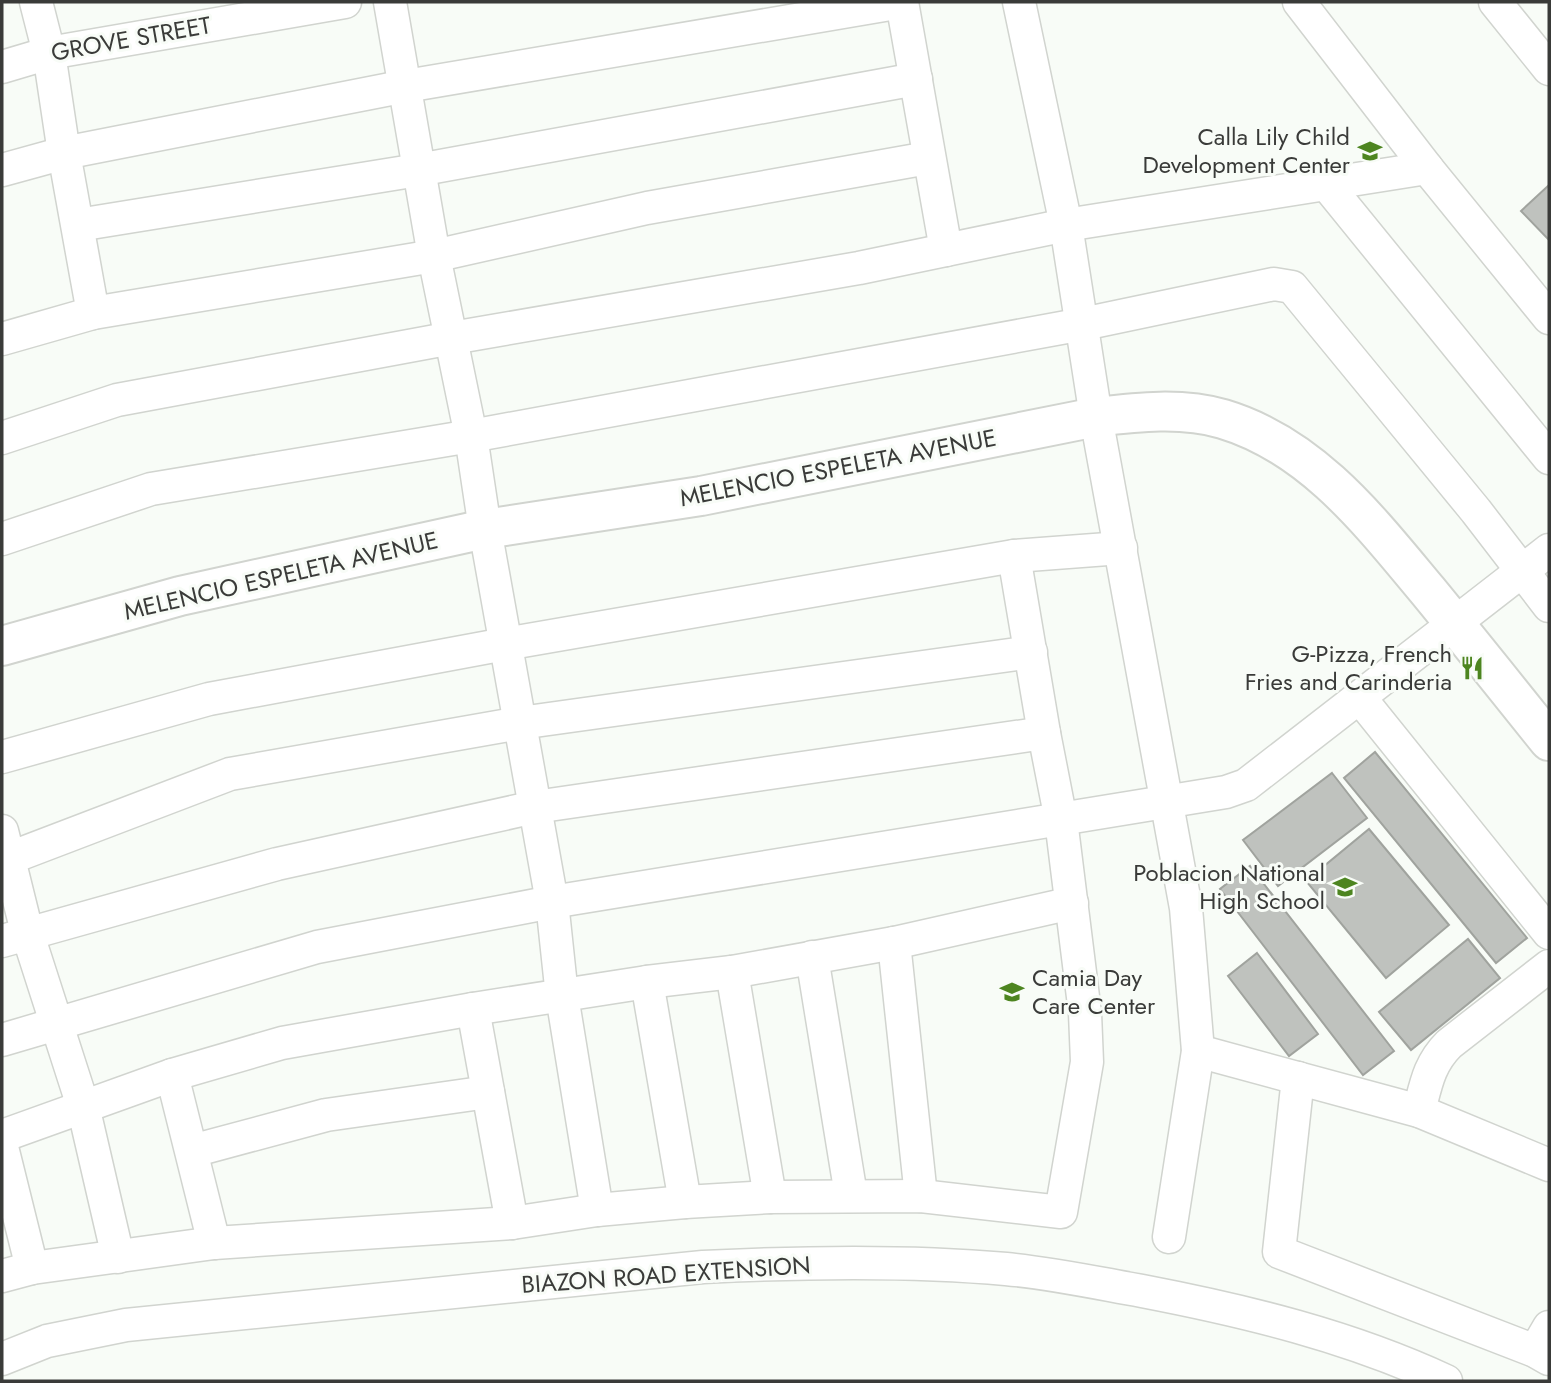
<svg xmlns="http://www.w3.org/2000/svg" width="1551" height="1383" font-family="Jost,sans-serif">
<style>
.building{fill:#bfc2be;stroke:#a0a39e;stroke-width:2}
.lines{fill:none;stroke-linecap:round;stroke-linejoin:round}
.minor-casing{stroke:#d1d4cf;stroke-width:35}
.tertiary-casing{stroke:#d1d4cf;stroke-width:42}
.minor{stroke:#fff;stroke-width:32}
.tertiary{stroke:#fff;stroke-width:38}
.labels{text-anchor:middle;stroke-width:6;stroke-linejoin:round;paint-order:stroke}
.street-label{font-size:24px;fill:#3a3b39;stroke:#f8fcf7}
.poi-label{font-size:24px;fill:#3a3b39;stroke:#f8fcf7;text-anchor:end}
</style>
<rect width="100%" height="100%" fill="#f8fcf7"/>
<!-- building -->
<g class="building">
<path d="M1549 185V240L1521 211Z"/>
<path d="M1375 752 1527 938 1496 963 1344 778Z"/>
<path d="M1332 773 1367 818 1278 886 1243 840Z"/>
<path d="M1369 829 1449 925 1386 978 1306 881Z"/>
<path d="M1250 866 1394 1051 1363 1075 1220 889Z"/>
<path d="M1468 939 1500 978 1411 1050 1379 1012Z"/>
<path d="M1257 953 1318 1034 1289 1056 1228 976Z"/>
</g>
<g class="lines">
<!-- minor casing -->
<g class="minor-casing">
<g id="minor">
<path d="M36 2 49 53 64 153 93 313"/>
<path d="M390 2 434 256 471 436 485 529 552 902 562 996 597 1210"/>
<path d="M902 2 946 250"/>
<path d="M1019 2 1066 225 1096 417 1186 908 1198 1051 1169 1237"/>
<path d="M1299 2 1427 168 1549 318"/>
<path d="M1495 2 1549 69"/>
<path d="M2 67 49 53 345 2"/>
<path d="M2 170 64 153 406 86 902 2"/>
<path d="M1327 185 1549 458"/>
<path d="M78 225 418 170 916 79"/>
<path d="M2 339 93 313 434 256 647 208 928 158"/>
<path d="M2 438 117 400 452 338 859 268 1066 225 1427 168"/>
<path d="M2 539 151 489 471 436 1083 324 1274 284 1292 287 1476 511 1549 606"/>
<path d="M1360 698 1549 933"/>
<path d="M2 757 209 699 505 644 1014 556 1121 548"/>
<path d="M2 831 27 932 83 1106 118 1257"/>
<path d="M2 861 230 774 520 723 1031 652"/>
<path d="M2 941 277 864 535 807 1044 733"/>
<path d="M894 943 921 1196"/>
<path d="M812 957 851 1195"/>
<path d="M732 972 770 1197"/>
<path d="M647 982 685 1202"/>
<path d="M473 1009 512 1223"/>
<path d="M2 1040 317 947 552 902 1226 792 1246 785 1549 550"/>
<path d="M1198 1051 1419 1111 1549 1165"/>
<path d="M172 1075 214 1243"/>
<path d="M1298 1078 1279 1252 1535 1351 1549 1359"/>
<path d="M1419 1111C1426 1084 1429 1064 1449 1044L1549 966"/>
<path d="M2 1136 172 1075 282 1043 473 1009 647 982 732 972 894 943 1072 903"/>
<path d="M2 1147 32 1268"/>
<path d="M192 1151 326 1115 488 1092"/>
<path d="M2 1276 32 1268 214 1243 512 1223 597 1210 685 1202 770 1197 921 1196 1061 1212 1087 1062 1085 1013 1061 820 1044 733 1014 556"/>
<path d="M1535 1351 1549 1327"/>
<path d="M2 1359 47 1341 126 1325 703 1267C803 1262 906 1260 1006 1269 1051 1273 1097 1283 1142 1291 1246 1311 1349 1336 1446 1381"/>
</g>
</g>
<!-- tertiary casing -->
<g class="tertiary-casing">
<path id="tertiary" d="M2 646 180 596 485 529 701 496 1096 417C1138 412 1182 407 1223 419 1313 446 1371 523 1428 591 1469 641 1509 691 1549 741"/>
</g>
<!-- minor -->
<use href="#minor" class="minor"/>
<!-- tertiary -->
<use href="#tertiary" class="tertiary"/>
</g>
<!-- icons -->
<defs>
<g id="school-bare" transform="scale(1.89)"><path d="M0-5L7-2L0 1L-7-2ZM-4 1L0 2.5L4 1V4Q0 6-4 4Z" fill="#4d8520" stroke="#f8fcf7" stroke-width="2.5" paint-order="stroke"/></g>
<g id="restaurant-bare" transform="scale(1.89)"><path d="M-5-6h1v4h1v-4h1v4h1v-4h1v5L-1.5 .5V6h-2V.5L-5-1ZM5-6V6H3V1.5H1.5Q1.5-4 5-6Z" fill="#4d8520" stroke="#f8fcf7" stroke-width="2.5" paint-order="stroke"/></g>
</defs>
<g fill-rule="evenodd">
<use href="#school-bare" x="1370" y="151"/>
<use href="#restaurant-bare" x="1472" y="668"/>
<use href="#school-bare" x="1345" y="887"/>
<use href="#school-bare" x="1012" y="992"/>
</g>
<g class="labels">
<!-- street labels -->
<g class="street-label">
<text transform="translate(131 39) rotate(-10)" y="8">GROVE STREET</text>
<text transform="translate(838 468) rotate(-11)" y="8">MELENCIO ESPELETA AVENUE</text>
<text transform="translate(281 576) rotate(-13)" y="8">MELENCIO ESPELETA AVENUE</text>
<text transform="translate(666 1275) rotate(-4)" y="8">BIAZON ROAD EXTENSION</text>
</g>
<!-- poi labels -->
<g class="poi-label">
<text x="1350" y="145">Calla Lily Child<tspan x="1350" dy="28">Development Center</tspan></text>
<text x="1452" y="662">G-Pizza, French<tspan x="1452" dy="28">Fries and Carinderia</tspan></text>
<text x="1325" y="881">Poblacion National<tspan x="1325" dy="28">High School</tspan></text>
<text x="1032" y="986" text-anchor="start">Camia Day<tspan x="1032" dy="28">Care Center</tspan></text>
</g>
</g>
<!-- border -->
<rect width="1551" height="1383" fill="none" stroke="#3a3b39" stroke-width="7"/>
</svg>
